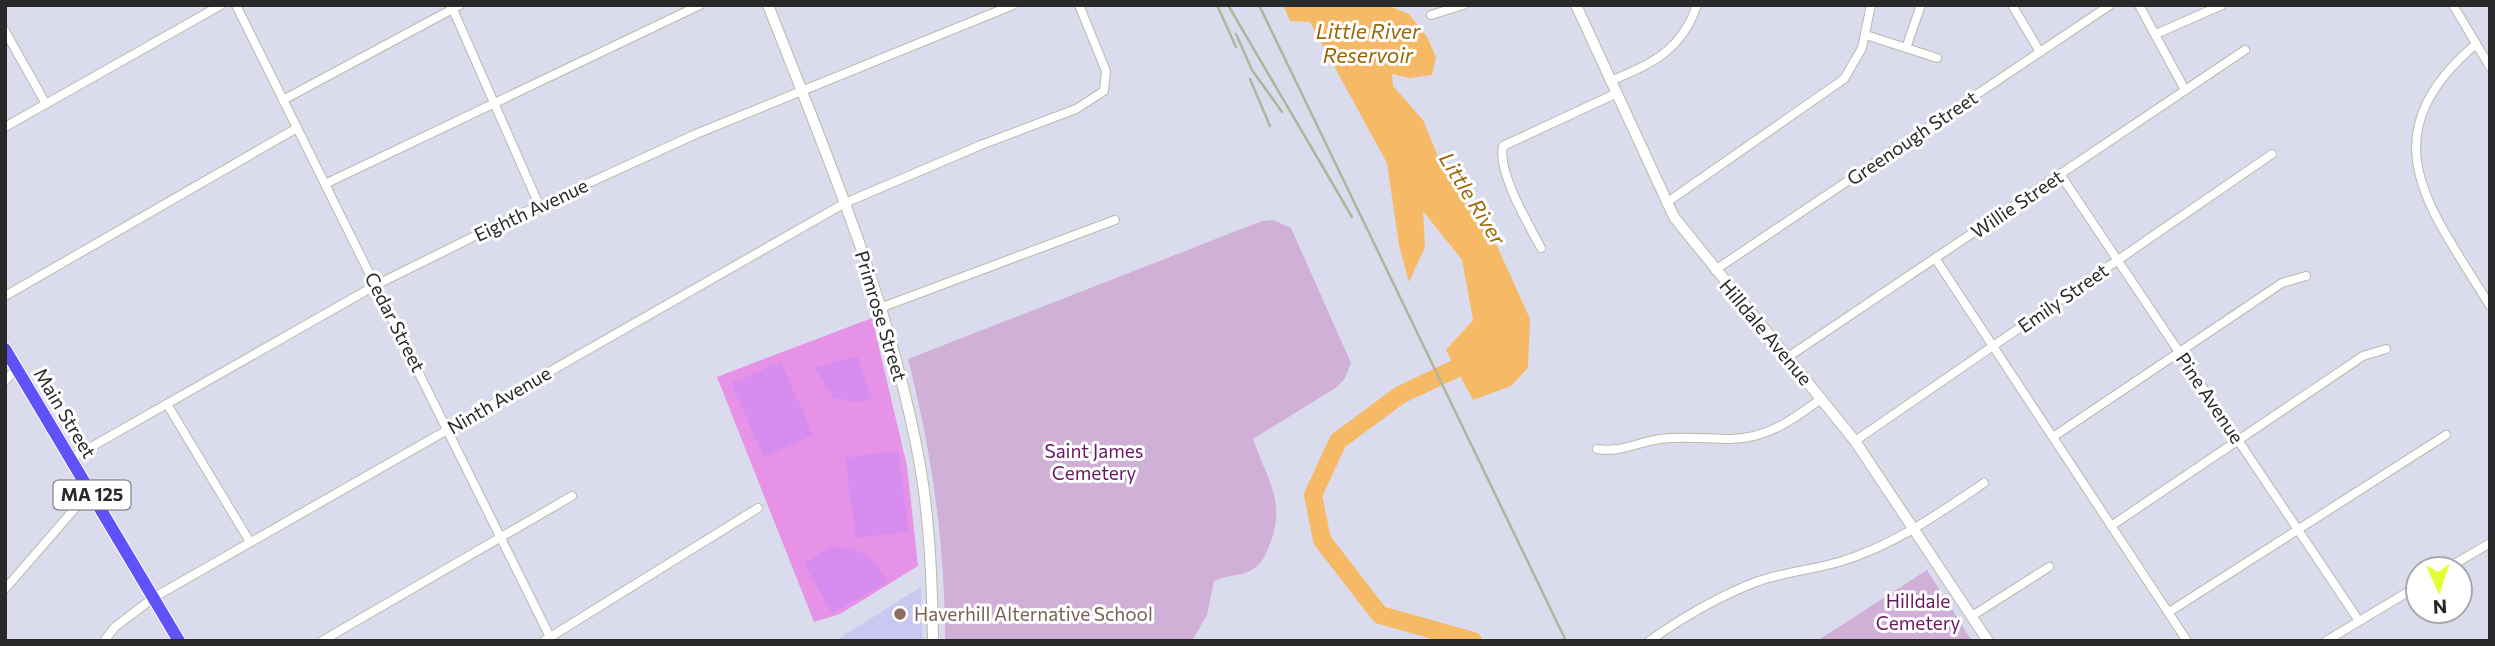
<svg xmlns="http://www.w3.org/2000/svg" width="2495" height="646" font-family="Commissioner,sans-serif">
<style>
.education{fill:#c8c8f0}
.green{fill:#e592e7}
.cemetery{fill:#d1b0d8}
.pitch{fill:#d68def}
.water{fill:#f6b965}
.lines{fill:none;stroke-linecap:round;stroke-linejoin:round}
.river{stroke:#f6b965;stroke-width:18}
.minor-casing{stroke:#b9baaa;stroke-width:10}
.secondary-casing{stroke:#b9baaa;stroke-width:12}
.primary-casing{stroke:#fff;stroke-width:14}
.minor{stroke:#fff;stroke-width:8}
.secondary{stroke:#fff;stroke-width:10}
.primary{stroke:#6052f9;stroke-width:12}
.rail{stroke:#b1b59c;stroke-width:2.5}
.education-dot{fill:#8d6e63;stroke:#fff;stroke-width:2.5}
.labels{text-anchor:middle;stroke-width:6;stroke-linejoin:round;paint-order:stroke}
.shield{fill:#fff;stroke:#696969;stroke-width:2}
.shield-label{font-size:18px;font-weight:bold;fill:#292929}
.street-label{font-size:19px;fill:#292929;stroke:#fff}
.park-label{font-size:19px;fill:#6a1561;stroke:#fff}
.education-label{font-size:19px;fill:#785e54;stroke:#fff;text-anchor:start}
.water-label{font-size:21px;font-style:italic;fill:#9b6706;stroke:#fff}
</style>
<rect width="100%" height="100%" fill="#dadced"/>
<!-- education -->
<path class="education" d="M921 587 922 641H835Z"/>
<!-- green -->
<path class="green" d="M872 318 907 466 918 566 840 614 814 622 717 377Z"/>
<!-- cemetery -->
<g class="cemetery">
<path d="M1273 220 1291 228 1351 363 1345 378 1337 387 1253 439C1266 477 1286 501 1271 541 1267 551 1264 561 1255 568 1243 577 1227 574 1214 581L1207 615 1192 641H945C945 544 932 453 908 359L1262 221Z"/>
<path d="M1927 570 1972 641H1817Z"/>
</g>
<!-- pitch -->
<g class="pitch">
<path d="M857 356 872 398 858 402 833 398 815 368Z"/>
<path d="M781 362 813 435 764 457 731 383Z"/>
<path d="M898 451 909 531 856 538 845 458Z"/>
<path d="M832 547C860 547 874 556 887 582L832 613 804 563Z"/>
</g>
<!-- water -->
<path class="water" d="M1283 5H1386L1409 14 1427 37 1436 57 1432 75 1409 78 1392 74 1393 86 1423 120 1441 164 1497 246 1530 319 1528 368 1511 386 1473 400 1446 350 1473 320 1462 260 1423 211 1425 247 1409 282 1399 245 1387 163 1310 22 1290 21Z"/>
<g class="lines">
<!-- river -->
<path class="river" d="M1473 641 1380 615 1322 540 1313 495 1338 441 1400 395 1476 359"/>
<!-- minor casing -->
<g class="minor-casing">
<g id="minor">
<path d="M236 5 552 641"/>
<path d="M451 5 539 205"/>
<path d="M2012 5 2040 52"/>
<path d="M2139 5 2185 90"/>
<path d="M2453 5 2490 67"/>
<path d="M1431 15 1463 5"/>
<path d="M5 31 46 104"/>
<path d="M2156 34 2222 5"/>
<path d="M1866 35 1937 58"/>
<path d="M2476 44C2366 138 2430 207 2490 306"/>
<path d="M1906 48 1921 5"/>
<path d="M1610 81C1651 65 1682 50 1697 5"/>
<path d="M283 100 460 5"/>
<path d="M5 127 221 5"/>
<path d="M2060 174 2359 621"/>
<path d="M325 184 700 5"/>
<path d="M1666 203 1844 79 1862 48 1871 5"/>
<path d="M1541 248C1529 225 1497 172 1503 146L1615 94"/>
<path d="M1935 258 2187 641"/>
<path d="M1715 270 2110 5"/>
<path d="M5 296 297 128"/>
<path d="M880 308 1115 220"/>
<path d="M1788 357 2245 50"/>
<path d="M5 381 16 369"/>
<path d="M167 404 250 542"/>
<path d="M2053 437 2282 283 2306 276"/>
<path d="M1855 441 2272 154"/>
<path d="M1597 449C1620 453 1638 442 1660 439 1684 436 1706 439 1730 439 1767 439 1794 419 1822 398"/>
<path d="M70 459 376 285 497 225 696 134 1013 5"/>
<path d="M2111 526 2363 356 2386 349"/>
<path d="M2446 569 2490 543"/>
<path d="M5 589 90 491"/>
<path d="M2169 612 2446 435"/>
<path d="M1972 616 2049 567"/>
<path d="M104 641 115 627 153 598 845 203 981 145 1076 109 1104 91 1106 71 1079 5"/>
<path d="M322 641 572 496"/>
<path d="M544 641 758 508"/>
<path d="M1649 641C1682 618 1719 596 1756 582 1783 572 1812 570 1839 562 1893 546 1938 514 1984 483"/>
<path d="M2326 641 2418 586"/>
</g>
</g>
<!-- secondary casing -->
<g class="secondary-casing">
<g id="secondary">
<path d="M768 5C827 156 891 305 920 465 930 523 932 582 933 641"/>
<path d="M1576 5 1674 217 1855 441 1988 641"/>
</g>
</g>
<!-- primary casing -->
<g class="primary-casing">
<path id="primary" d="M5 349 179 641"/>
</g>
<!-- minor -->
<use href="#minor" class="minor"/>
<!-- secondary -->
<use href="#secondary" class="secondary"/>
<!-- primary -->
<use href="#primary" class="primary"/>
<!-- rail -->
<g class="rail">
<path d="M1217 5 1236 47"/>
<path d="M1228 5 1352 217"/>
<path d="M1259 5 1566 641"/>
<path d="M1236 34 1252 70 1282 112"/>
<path d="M1250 79 1270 126"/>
</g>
</g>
<!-- markers -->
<circle class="education-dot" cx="900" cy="614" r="7"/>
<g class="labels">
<!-- shield labels -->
<rect class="shield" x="53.5" y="480.5" width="77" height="29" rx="5"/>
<g class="shield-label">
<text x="92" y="501">MA 125</text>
</g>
<!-- street labels -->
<g class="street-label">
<text transform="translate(1912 138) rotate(-34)" y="7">Greenough Street</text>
<text transform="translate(2017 204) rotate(-34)" y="7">Willie Street</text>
<text transform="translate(531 210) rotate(-25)" y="7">Eighth Avenue</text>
<text transform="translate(2063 298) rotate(-35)" y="7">Emily Street</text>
<text transform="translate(881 316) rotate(73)" y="7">Primrose Street</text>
<text transform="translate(395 322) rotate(63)" y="7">Cedar Street</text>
<text transform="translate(1766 332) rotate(50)" y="7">Hilldale Avenue</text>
<text transform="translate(2210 398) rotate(56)" y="7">Pine Avenue</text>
<text transform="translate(499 400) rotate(-30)" y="7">Ninth Avenue</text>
<text transform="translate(65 413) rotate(59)" y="7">Main Street</text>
</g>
<!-- park labels -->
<g class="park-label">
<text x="1094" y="458">Saint James<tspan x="1094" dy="22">Cemetery</tspan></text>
<text x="1918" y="608">Hilldale<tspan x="1918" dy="22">Cemetery</tspan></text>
</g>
<!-- education labels -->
<g class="education-label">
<text x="914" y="621">Haverhill Alternative School</text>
</g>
<!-- water labels -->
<g class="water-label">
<text x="1368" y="39">Little River<tspan x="1368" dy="24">Reservoir</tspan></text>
<text transform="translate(1472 199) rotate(58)" y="7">Little River</text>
</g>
</g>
<!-- border -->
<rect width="2495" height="646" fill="none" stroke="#292929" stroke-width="14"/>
<!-- north arrow -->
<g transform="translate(2439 590) rotate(177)"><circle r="33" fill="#ffffff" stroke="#a9a9a9" stroke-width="2"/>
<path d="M0-5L12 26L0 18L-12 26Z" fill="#e5ff34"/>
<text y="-10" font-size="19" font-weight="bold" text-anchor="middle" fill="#292929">N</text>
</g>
</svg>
